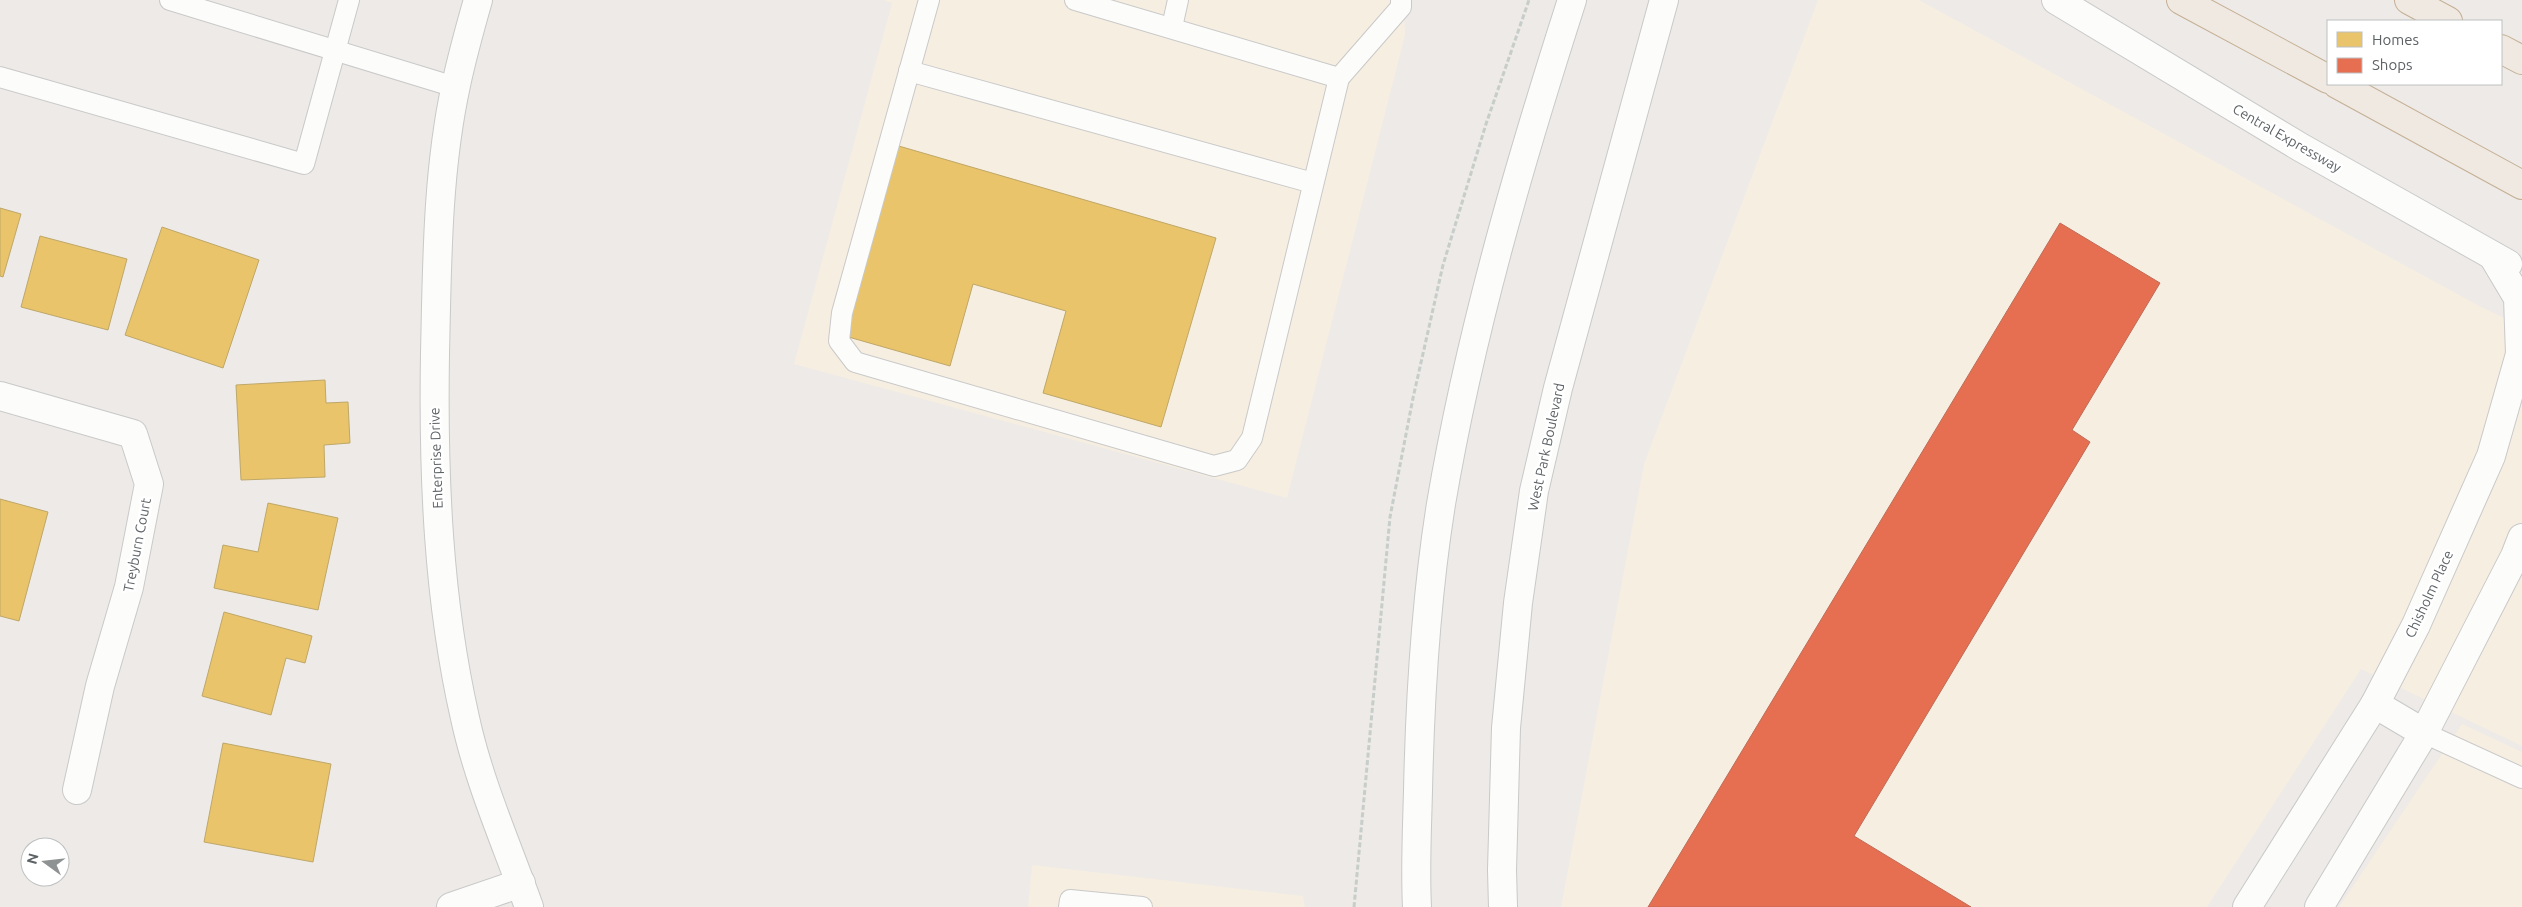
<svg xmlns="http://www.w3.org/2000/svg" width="2522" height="907" font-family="Ubuntu,sans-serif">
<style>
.commercial{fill:#f6eee0}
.homes{fill:#e9c46a;stroke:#bfa768}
.shops{fill:#e76f51;stroke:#be6b57}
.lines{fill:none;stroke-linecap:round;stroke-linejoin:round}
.lane-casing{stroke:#c9c9c9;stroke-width:22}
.street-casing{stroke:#c9c9c9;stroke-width:30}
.secondary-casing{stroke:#c9c9c9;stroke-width:30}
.highway-casing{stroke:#c5af94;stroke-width:30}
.path{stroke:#c7cdc9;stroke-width:3;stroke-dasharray:5 2.5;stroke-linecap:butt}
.lane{stroke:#fcfcfb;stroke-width:20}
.street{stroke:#fcfcfb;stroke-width:28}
.secondary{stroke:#fcfcfb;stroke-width:28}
.highway{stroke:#efe9e1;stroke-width:28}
.labels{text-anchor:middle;stroke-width:5;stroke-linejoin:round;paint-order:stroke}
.street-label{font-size:14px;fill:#5d6265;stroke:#fff}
</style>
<rect width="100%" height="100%" fill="#edeae7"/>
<!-- commercial -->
<g class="commercial">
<path d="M883 0H1404L1405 35 1287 498 794 364 892 3Z"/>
<path d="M1818 0H1919L2483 308 2522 326V746L2361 669 2207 907H1561L1644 464Z"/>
<path d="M2462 724 2522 752V907H2339Z"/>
<path d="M1032 865 1303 896 1305 907H1028Z"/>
</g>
<!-- homes -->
<g class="homes">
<path d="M885 142 1216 238 1161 427 1043 393 1066 311 973 284 950 366 831 332Z"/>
<path d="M0 208 21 214 3 277 0 276Z"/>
<path d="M162 227 259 260 223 368 125 335Z"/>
<path d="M40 236 127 259 108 330 21 307Z"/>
<path d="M325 380 326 403 348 402 350 443 324 445 325 477 241 480 236 385Z"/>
<path d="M0 499 48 512 19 621 0 616Z"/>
<path d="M268 503 338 518 318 610 214 588 223 545 258 552Z"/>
<path d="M224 612 312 636 305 663 286 658 271 715 202 696Z"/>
<path d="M223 743 331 764 313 862 204 842Z"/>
</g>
<!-- shops -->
<path class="shops" d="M2060 223 2160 283 2072 430 2090 442 1854 836 1971 907H1648Z"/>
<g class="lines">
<!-- lane casing -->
<g class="lane-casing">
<g id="lane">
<path d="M170 0 455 87"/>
<path d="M929 0 842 313 839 341 855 362 1214 466 1237 460 1252 438 1339 78 1401 7V0"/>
<path d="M1075 0 1339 78"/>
<path d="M1172 27 1178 0"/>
<path d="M909 71 1313 183"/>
<path d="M0 77 304 164 349 0"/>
<path d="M2424 733 2522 778"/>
<path d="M1069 907 1070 900 1142 907"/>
</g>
</g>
<!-- street casing -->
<g class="street-casing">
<path id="street" d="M0 396 133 434 149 484 129 587 100 686 77 790"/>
</g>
<!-- secondary casing -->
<g class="secondary-casing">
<g id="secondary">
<path d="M478 0C470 28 462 57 456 85 437 172 437 265 435 354 433 476 438 599 465 718 479 783 507 845 529 907"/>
<path d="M2056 0 2300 147 2508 264"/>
<path d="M2375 704 2424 733"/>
<path d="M451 907 521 883"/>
<path d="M1417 907C1415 868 1417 830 1418 791 1420 695 1426 598 1441 504 1470 333 1519 165 1572 0"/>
<path d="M1503 907 1502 870 1506 728 1518 603 1534 491 1558 388 1664 0"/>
<path d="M2247 907 2375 704 2416 625 2491 456 2520 354 2518 298 2493 256"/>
<path d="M2319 907 2424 733 2515 556 2522 538"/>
</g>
</g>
<!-- highway casing -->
<g class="highway-casing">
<g id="highway">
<path d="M2181 0 2328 79"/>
<path d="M2409 0 2448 21"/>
<path d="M2501 49 2522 60"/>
<path d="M2337 84 2522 185"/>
</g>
</g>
<!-- path -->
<path class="path" d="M1354 907 1390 517 1413 398 1443 265 1486 124 1529 0"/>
<!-- lane -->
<use href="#lane" class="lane"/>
<!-- street -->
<use href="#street" class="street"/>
<!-- secondary -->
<use href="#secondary" class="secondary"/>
<!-- highway -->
<use href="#highway" class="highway"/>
</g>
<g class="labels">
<!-- street labels -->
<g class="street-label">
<text transform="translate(2287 138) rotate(30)" y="5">Central Expressway</text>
<text transform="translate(1546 447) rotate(-78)" y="5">West Park Boulevard</text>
<text transform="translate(436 458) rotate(-92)" y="5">Enterprise Drive</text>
<text transform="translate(137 545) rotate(-79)" y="5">Treyburn Court</text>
<text transform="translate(2429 594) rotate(-65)" y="5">Chisholm Place</text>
</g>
</g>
<!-- legend -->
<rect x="2327" y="20" width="175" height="65" fill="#ffffff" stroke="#bec0c1"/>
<rect x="2337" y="32" width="25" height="15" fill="#e9c46a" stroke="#bec0c1"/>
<text x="2372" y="45" font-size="15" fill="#5d6265">Homes</text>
<rect x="2337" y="58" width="25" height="15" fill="#e76f51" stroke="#bec0c1"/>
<text x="2372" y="70" font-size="15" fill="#5d6265">Shops</text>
<!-- north arrow -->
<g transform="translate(45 862) rotate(285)"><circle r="24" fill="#ffffff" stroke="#bec0c1"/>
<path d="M0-4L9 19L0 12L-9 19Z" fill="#8f9292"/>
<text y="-8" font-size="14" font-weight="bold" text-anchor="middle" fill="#5d6265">N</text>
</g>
</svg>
